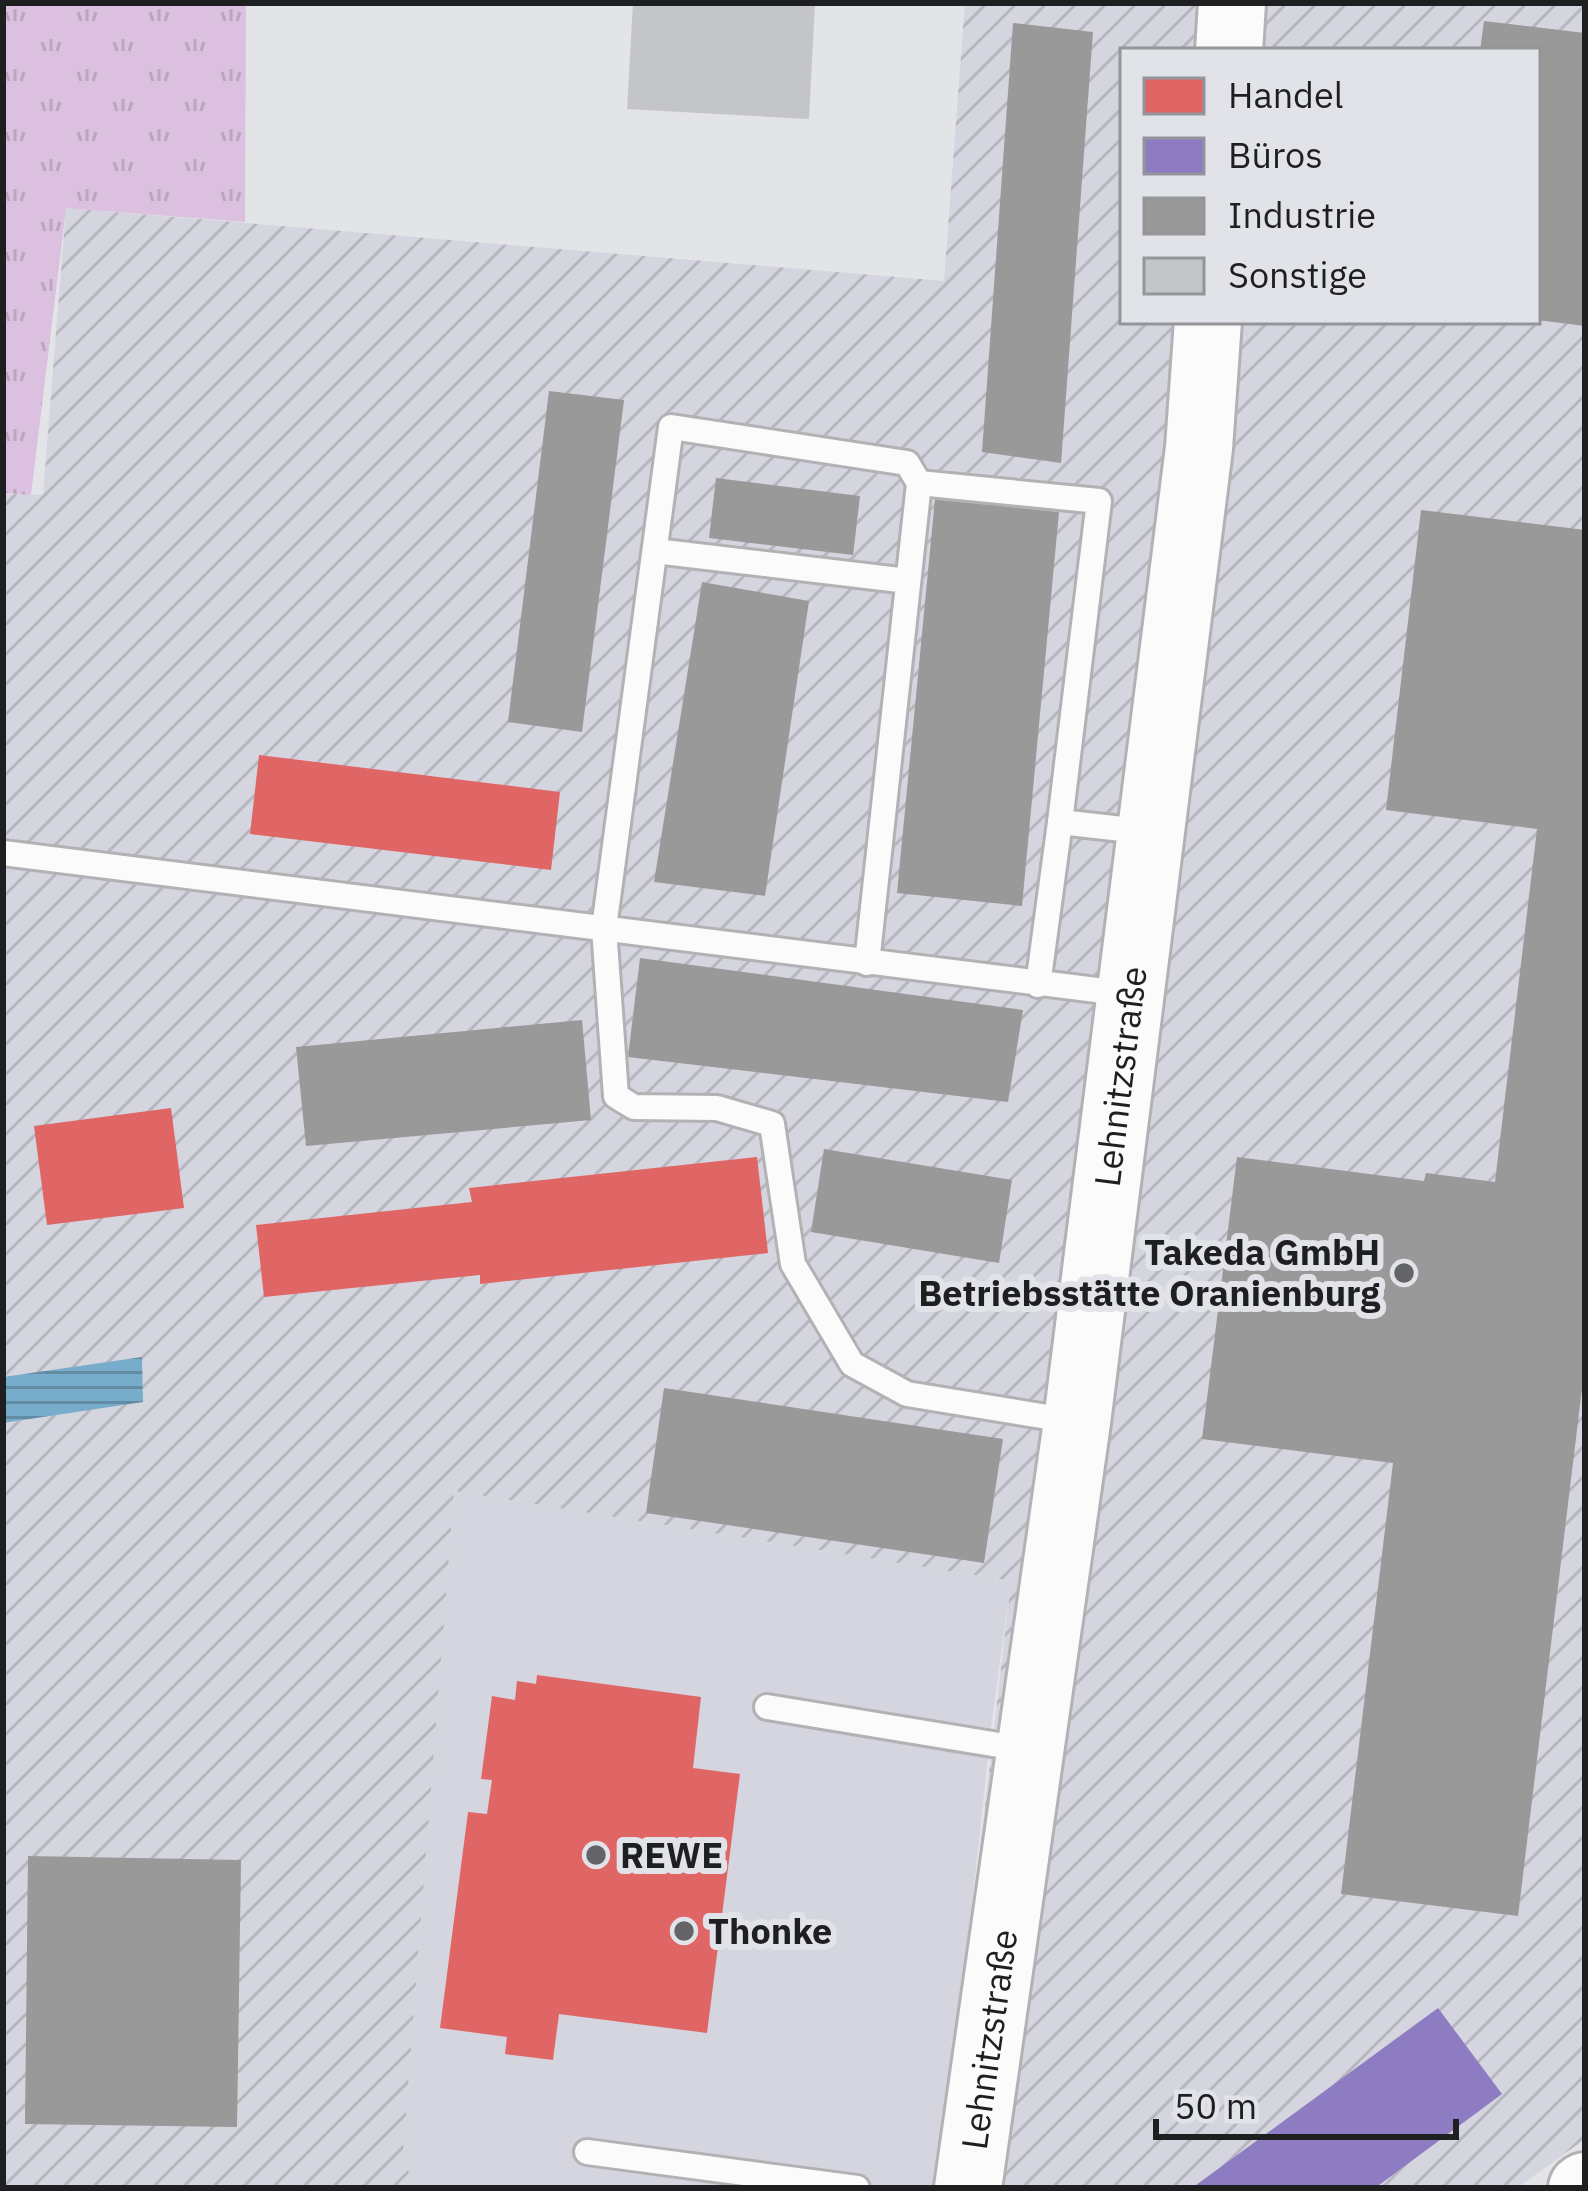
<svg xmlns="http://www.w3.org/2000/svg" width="1588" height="2191" font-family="'IBM Plex Sans',sans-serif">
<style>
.built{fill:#d4d5de}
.industrial{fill:url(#industrial-furrows);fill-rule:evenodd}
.grass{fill:url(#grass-tufts)}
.water{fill:url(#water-rules)}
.shops{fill:#e06666}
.offices{fill:#8e7cc3}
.industry{fill:#999}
.building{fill:#c4c5c8}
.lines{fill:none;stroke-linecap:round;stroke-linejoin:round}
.lane-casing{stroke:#b2b2b5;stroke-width:30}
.secondary-casing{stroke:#b2b2b5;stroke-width:72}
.lane{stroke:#fbfbfc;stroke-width:24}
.secondary{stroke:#fbfbfc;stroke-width:66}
.poi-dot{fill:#636467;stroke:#e2e3e9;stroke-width:4.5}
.labels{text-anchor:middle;stroke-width:12;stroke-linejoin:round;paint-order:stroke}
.street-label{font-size:36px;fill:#1e1f21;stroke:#e2e3e9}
.poi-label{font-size:36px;font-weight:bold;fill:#1e1f21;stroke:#e2e3e9;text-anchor:start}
</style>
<defs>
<pattern id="industrial-furrows" width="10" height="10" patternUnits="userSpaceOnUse" patternTransform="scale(3)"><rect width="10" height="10" fill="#d4d5de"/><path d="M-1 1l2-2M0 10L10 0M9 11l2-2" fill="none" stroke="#b6b6be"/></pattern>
<pattern id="grass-tufts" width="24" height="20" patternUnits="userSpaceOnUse" patternTransform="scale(3)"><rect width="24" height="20" fill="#dbc0df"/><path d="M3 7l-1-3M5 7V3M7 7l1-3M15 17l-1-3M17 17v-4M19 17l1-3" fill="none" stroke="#bca5bf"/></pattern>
<pattern id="water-rules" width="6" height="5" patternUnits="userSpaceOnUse" patternTransform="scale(3)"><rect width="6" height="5" fill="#77adca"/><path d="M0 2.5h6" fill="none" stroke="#618ca4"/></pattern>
</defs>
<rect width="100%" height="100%" fill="#e3e4e8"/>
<!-- built -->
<path class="built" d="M454 1491 1011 1581 992 1720 941 2188H413L403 2152Z"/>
<!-- industrial -->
<path class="industrial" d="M965 3H1585V2139L1517 2188H941L1011 1581 454 1491 403 2152 413 2188H3V1423L143 1401 141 1358 3 1377V494L43 495 66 208 944 281ZM1123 51H1537V321H1123Z"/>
<!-- grass -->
<path class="grass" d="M3 3H246L245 222 66 208 31 495 3 493Z"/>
<!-- water -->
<path class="water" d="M142 1357 143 1402 3 1423V1377Z"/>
<!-- shops -->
<g class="shops">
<path d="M259 755 560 792 551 870 250 834Z"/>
<path d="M171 1108 184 1208 47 1225 34 1126Z"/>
<path d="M757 1157 768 1253 480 1284V1275L264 1297 256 1225 472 1202 469 1188Z"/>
<path d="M537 1675 701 1697 693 1768 740 1774 707 2033 559 2014 553 2060 505 2054 507 2037 440 2028 468 1812 487 1814 492 1780 481 1779 492 1696 515 1700 517 1681 536 1684Z"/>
</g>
<!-- offices -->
<path class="offices" d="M1438 2008 1502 2094 1375 2188H1192Z"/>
<!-- industry -->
<g class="industry">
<path d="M1484 21 1585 33V326L1537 320V51H1480Z"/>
<path d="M1013 23 1093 32 1061 463 982 452Z"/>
<path d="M549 391 624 400 582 732 508 722Z"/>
<path d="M716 478 860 496 853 555 709 538Z"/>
<path d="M935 499 1059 512 1022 906 897 893Z"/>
<path d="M1421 510 1585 530V1364L1518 1916 1341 1894 1393 1463 1202 1439 1237 1157 1424 1181 1426 1173 1495 1182 1537 829 1386 810Z"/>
<path d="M702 582 809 601 765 896 654 882Z"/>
<path d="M640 958 1023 1010 1008 1102 628 1057Z"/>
<path d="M582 1020 591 1120 306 1146 296 1047Z"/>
<path d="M824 1149 1012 1180 999 1263 811 1232Z"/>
<path d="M664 1388 1003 1439 984 1563 646 1513Z"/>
<path d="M28 1856 241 1860 237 2127 25 2124Z"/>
</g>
<!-- building -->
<path class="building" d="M633 3H815L809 119 627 109Z"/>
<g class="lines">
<!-- lane casing -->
<g class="lane-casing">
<g id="lane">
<path d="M919 483 1099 501 1060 822"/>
<path d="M655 551 908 581"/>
<path d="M3 853 1128 994"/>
<path d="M867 963 919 483 907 463 671 427 604 928 616 1096 634 1107 717 1108 772 1124 793 1264 852 1364 907 1394 1072 1421"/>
<path d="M1038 985 1060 822 1149 832"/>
<path d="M767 1707 1029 1750"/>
<path d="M587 2152 857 2188"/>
</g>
</g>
<!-- secondary casing -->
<g class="secondary-casing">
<g id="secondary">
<path d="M1229 51 1232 3"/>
<path id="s1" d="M968 2188 1077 1422 1199 448 1208 321"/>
<path d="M1582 2188 1585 2186"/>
</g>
</g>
<!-- lane -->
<use href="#lane" class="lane"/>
<!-- secondary -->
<use href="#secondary" class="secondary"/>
</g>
<!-- markers -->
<g class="poi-dot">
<circle cx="1404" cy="1273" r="12"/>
<circle cx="596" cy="1855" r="12"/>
<circle cx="684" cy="1931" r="12"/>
</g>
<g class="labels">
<!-- street labels -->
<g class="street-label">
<text dy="13" stroke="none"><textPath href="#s1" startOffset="1122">Lehnitzstraße</textPath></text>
<text dy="13" stroke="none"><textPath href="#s1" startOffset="150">Lehnitzstraße</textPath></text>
</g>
<!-- poi labels -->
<g class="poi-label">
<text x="1380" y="1265" text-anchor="end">Takeda GmbH<tspan x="1380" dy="41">Betriebsstätte Oranienburg</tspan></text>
<text x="620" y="1868">REWE</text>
<text x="708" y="1944">Thonke</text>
</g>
</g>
<!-- border -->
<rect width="1588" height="2191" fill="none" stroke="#1e1f21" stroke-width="12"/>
<!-- legend -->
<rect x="1120" y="48" width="420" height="276" fill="#e2e3e9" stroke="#949599" stroke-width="3"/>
<rect x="1144" y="78" width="60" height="36" fill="#e06666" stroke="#949599" stroke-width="3"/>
<text x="1228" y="108" font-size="36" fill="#1e1f21">Handel</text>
<rect x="1144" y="138" width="60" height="36" fill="#8e7cc3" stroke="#949599" stroke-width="3"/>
<text x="1228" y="168" font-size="36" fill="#1e1f21">Büros</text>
<rect x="1144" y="198" width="60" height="36" fill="#999999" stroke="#949599" stroke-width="3"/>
<text x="1228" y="228" font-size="36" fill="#1e1f21">Industrie</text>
<rect x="1144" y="258" width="60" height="36" fill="#c4c5c8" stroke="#949599" stroke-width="3"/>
<text x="1228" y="288" font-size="36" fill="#1e1f21">Sonstige</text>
<!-- scale -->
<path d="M1156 2119v18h300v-18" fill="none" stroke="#1e1f21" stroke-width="6"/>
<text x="1174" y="2119" font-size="36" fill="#1e1f21" stroke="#e2e3e9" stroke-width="9" paint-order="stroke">50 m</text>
</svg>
